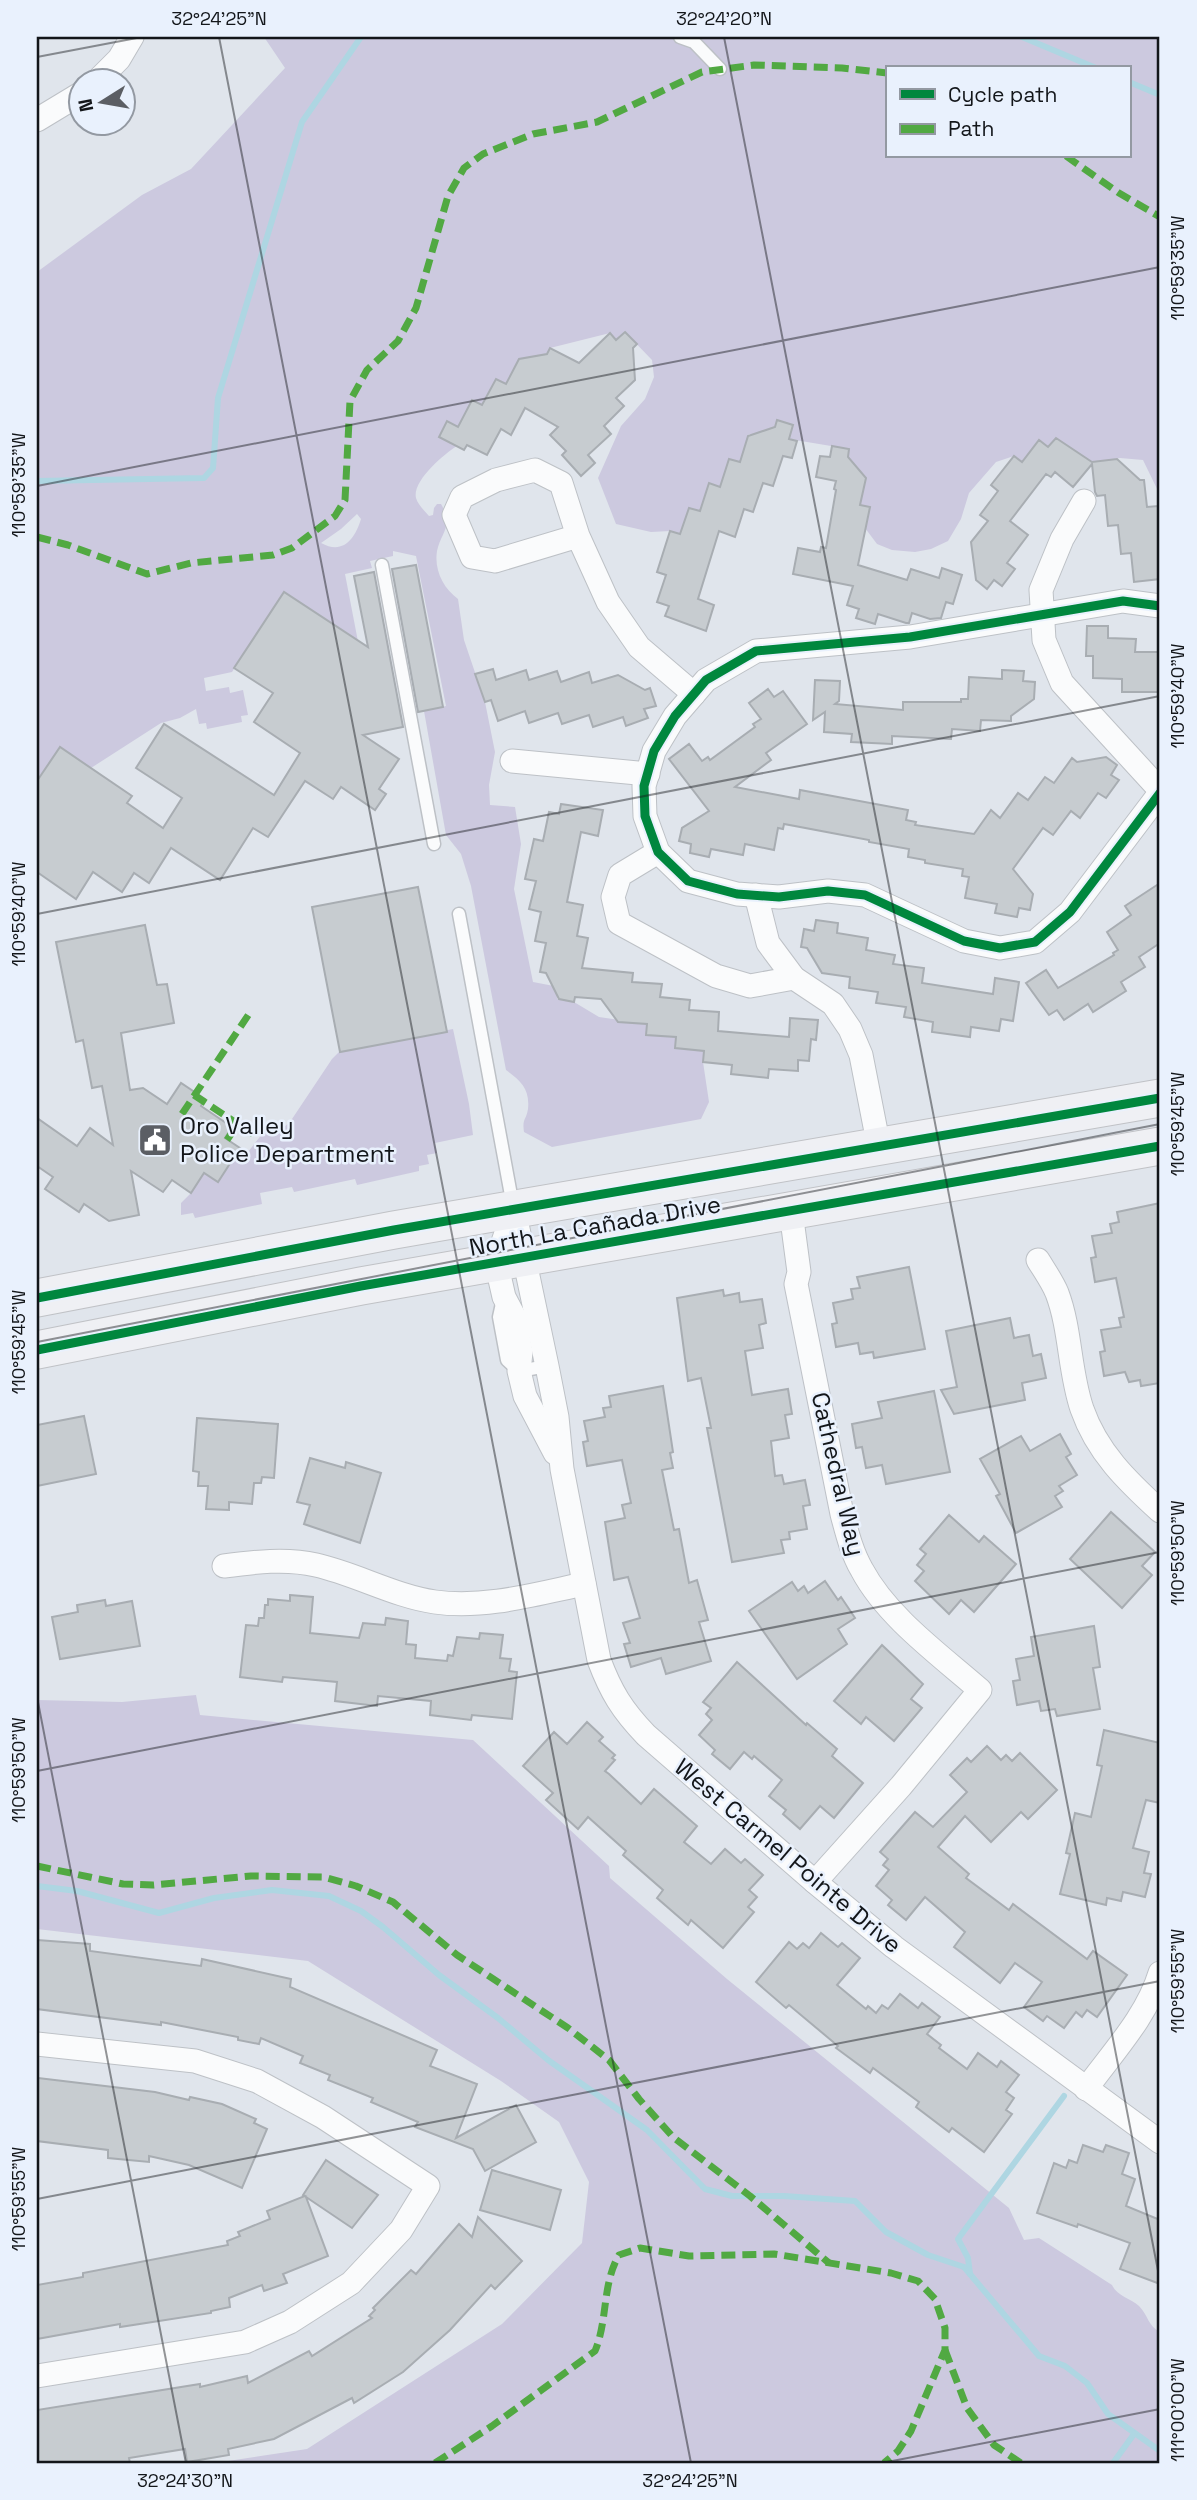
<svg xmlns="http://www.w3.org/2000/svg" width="1197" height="2500" font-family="'Space Grotesk',sans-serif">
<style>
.green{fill:#ccc9df;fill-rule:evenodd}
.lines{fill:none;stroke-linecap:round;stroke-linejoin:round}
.stream{stroke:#aed6e2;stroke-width:6}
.building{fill:#c7ccd0;stroke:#a8adb2;stroke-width:2}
.service-casing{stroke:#bdc1c6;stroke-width:15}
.minor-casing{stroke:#bdc1c6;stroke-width:25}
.primary-casing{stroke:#c0c2c6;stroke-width:39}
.service{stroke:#fafbfc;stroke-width:12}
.minor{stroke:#fafbfc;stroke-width:23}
.primary{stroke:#eff0f4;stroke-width:37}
.quiet{stroke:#51a942;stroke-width:7;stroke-dasharray:14 7;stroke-linecap:butt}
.cycleway-casing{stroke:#e9f1fd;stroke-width:13}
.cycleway{stroke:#00873e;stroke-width:9}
.ticks{fill:none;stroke:#13161a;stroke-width:2;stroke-opacity:0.45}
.labels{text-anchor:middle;stroke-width:5;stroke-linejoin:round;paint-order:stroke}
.poi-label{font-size:24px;fill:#13161a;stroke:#e9f1fd;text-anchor:start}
.street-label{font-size:24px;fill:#13161a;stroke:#e9f1fd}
.neatline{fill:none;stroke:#13161a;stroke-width:2.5}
.ticks-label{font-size:18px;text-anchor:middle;fill:#13161a}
</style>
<rect width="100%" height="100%" fill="#e0e5ec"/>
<!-- green -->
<g class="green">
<path d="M264 37H1160V495L1143 460 1120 458 1093 463 1056 438 1048 447 1039 441 1022 462 1014 456 996 462 969 493 961 519 948 541 931 549 915 552 892 550 877 544 865 528 870 507 860 505 866 477 855 474 847 462 849 449 789 439 793 425 778 420 773 432 763 431 760 438 749 434 740 462 729 459 720 487 709 483 700 511 689 508 680 534 670 531 651 532 616 524 598 478 621 426 645 399 654 377 652 360 625 332 616 340 610 333 550 348 545 359 529 363 519 358 506 384 496 379 482 405 472 400 458 427 447 421 439 436 457 446C444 454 412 481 416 498 418 505 425 511 429 516L433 515 434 508 437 504H441C454 527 441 532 437 551 434 570 443 588 458 599L464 640 485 702 495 752 489 785 490 805 515 807 521 844 514 889 533 982 559 987 557 999 574 1002 599 1017 647 1024 646 1035 676 1037 675 1048 704 1051 703 1062 709 1102 701 1119 552 1147 524 1132C522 1118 526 1121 528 1109 530 1089 521 1081 506 1070L471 886 461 854 446 835 424 711 446 706 416 556 393 551V556L370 561 372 568 345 574 360 652 352 636 284 592 232 672 204 678 206 691 229 687 230 693 243 690 248 715 241 716 242 722 207 729 206 723 199 724 196 709 180 718 161 723 91 768 60 747 37 781V272L142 195 191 169 285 68ZM887 68H1129V156H887ZM357 514 361 519C355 539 343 555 321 543L341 529Z"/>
<path d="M453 1029 469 1104 473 1135 435 1143 437 1153 427 1155 429 1164 419 1166V1171L357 1185 355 1179 294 1192 292 1187 260 1193 262 1204 195 1218 193 1213 181 1215V1203L191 1193 204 1173 240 1148 248 1152 266 1129 283 1128 290 1122 332 1059 340 1051Z"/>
<path d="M196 1695 200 1715 473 1740 609 1866 610 1878 727 1979 1009 2208 1024 2240 1039 2238 1112 2285C1117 2296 1130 2298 1139 2306 1148 2315 1148 2326 1160 2332V2463H215L307 2449 502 2324 582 2243 589 2182 559 2122 501 2081 308 1961 37 1929V1700L122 1702Z"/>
</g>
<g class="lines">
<!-- stream -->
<g class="stream">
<path d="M1022 37 1096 68"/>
<path d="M1129 82 1160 95"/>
<path d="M37 481 204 478 213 468 218 398 302 122 361 37"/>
<path d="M37 1886 77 1891 159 1913 214 1898 272 1890 329 1896 361 1911 383 1927 439 1975 498 2018 548 2060 647 2130 705 2189 732 2196H784L855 2201 886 2232 928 2255 964 2267 1039 2356 1065 2366 1087 2383 1108 2414 1160 2451"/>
<path d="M970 2274 968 2258 958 2239 1064 2096"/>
<path d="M1113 2463 1134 2434"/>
</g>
</g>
<!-- building -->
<g class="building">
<path d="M625 332 637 344 633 348 635 380 616 398 624 406 604 426 611 434 588 455 595 463 581 476 562 455 566 451 550 435 558 427 525 408 511 435 501 429 487 455 467 445 464 450 439 437 447 421 458 427 472 400 482 405 496 379 506 384 519 359 547 354 550 348 579 363 610 333 616 340Z"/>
<path d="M777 420 793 425 789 439 797 441 792 458 783 456 773 486 763 483 753 512 744 509 735 537 719 531 698 599 714 605 706 631 665 616 669 606 657 602 666 575 657 572 670 531 680 534 689 508 700 511 709 483 720 487 729 459 740 462 748 436 775 427Z"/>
<path d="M1056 438 1092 462 1117 459 1140 480H1144L1147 507 1158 506 1160 579 1134 582 1131 553 1121 554 1118 525 1108 526 1105 495 1097 496 1095 492 1092 464 1073 487 1055 472 1051 477 1046 474 1010 521 1028 535 1007 563 1015 569 1002 586 994 580 987 589 976 580 971 542 988 521 980 515 998 491 991 485 1014 456 1022 462 1039 440 1048 447Z"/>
<path d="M832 446 849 449 848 457 866 478 860 505 870 507 858 565 907 580 911 569 939 578 942 568 962 575 953 604 946 602 941 618 930 619 912 613 909 623H906L878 614 875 624 856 618 859 609 847 605 853 586 793 574 798 548 820 552 821 547 826 548 836 490 834 489 836 481 816 477 820 456 830 457Z"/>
<path d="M416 565 443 707 418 712 392 569Z"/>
<path d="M374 572 403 727 363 735 399 759 379 789 386 794 375 810 341 787 333 799 305 781 268 837 253 828 220 880 171 848 149 883 134 873 122 892 93 872 76 899 37 872V781L60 747 132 796 127 803 163 828 182 798 136 768 164 724 274 795 300 753 254 722 273 693 234 668 284 592 368 647 354 576Z"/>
<path d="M1087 626H1108V638L1136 639 1135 652H1160V692H1122V679L1093 678V656H1086Z"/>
<path d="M493 669 496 680 526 670 529 680 557 671 561 682 589 672 592 683 618 675 645 690 650 688 656 706 644 709 648 718 626 726 623 717 593 727 589 715 562 724 558 713 529 723 525 711 498 721 491 700 485 702 475 674Z"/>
<path d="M1002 670 1024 671 1023 681 1035 682 1034 699 1011 716V721L981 720 980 731 952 729 951 739 892 736V744L851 742 852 734 824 732 825 712 813 720 815 680 840 681 839 701 835 704 903 710V702H961V699H968L969 677 1002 679Z"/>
<path d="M768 689 774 697 783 691 807 724 766 753 771 760 735 787 799 799 800 790 908 810 906 820 916 822 915 825 974 834 991 810 1000 818 1018 793 1028 800 1045 777 1054 783 1072 758 1077 762 1106 757 1117 765 1111 775 1119 780 1106 798 1098 793 1080 818 1071 811 1053 835 1043 828 1013 869 1033 894 1030 910 1019 908 1017 917 995 913 997 904 965 898 969 877 962 876 963 869 925 863V860L908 857 909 849 869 842V840L853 837 784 824 783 829 778 828 774 850 745 844 743 855 711 849 709 857 690 853 691 844 679 841 682 828 709 811 669 759 689 744 702 761 708 757 710 760 755 727 753 724 761 719 749 703Z"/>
<path d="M561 804 603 810 598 836 581 832 567 902 583 905 577 936 588 938 582 968 633 973 632 982 662 984 660 997 690 1000 689 1010 719 1012 718 1031 789 1037 790 1018 818 1020 816 1040 811 1039 809 1061 798 1060V1071L769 1069 768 1078 731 1074 732 1065 703 1062 704 1051 675 1048 676 1037 646 1035 647 1024 618 1022 601 999 575 997 574 1002 559 999 546 973 540 972 546 943 535 941 541 912 529 909 536 881 525 879 534 839 543 841 549 812 559 814Z"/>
<path d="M1160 883V943L1139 957 1145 967 1121 982 1126 991 1093 1012 1088 1004 1064 1020 1057 1010 1049 1015 1026 983 1046 970 1058 988 1114 955 1113 953 1118 950 1107 932 1131 915 1125 906Z"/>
<path d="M418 887 447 1032 340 1052 312 907Z"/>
<path d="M816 920 838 923 837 933 868 938 866 950 895 955 893 964 924 968 922 983 993 994 995 978 1019 982 1013 1021 1001 1019 999 1031 971 1027 970 1037 932 1032 933 1022 904 1017 906 1007 876 1003 878 992 849 988 850 977 822 973 807 948 801 947 804 929 814 931Z"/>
<path d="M145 925 157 985 167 984 174 1023 121 1033 130 1090 143 1088 167 1104 181 1083 205 1099 201 1106 232 1127 225 1138 240 1148 218 1182 204 1173 191 1193 172 1180 163 1192 131 1171 139 1215 109 1221 84 1204 79 1212 45 1189 53 1177 37 1166V1118L77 1146 90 1128 113 1145 102 1086 92 1088 83 1040 76 1042 56 942Z"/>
<path d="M1160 1203V1383L1141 1386 1140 1380 1129 1382 1125 1372 1104 1376 1100 1352 1105 1351 1101 1330 1121 1327 1119 1318 1124 1317 1116 1278 1095 1282 1091 1258 1096 1257 1092 1236 1112 1233 1110 1224 1119 1222 1117 1212Z"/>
<path d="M909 1267 925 1349 874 1358 873 1352 860 1354 858 1343 836 1347 832 1324 837 1323 833 1303 853 1299 851 1289 860 1288 857 1277Z"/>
<path d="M723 1290 724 1296 739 1293 740 1302 762 1299 766 1323 759 1325 763 1348 745 1351 752 1395 788 1389 792 1414 785 1415 789 1438 771 1441 775 1476 782 1475 784 1484 805 1480 810 1505 803 1506 807 1529 789 1532 790 1539 781 1540 784 1553 732 1562 707 1428H711L701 1378 688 1381 677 1298Z"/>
<path d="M1010 1318 1014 1338 1029 1335 1033 1356 1041 1354 1046 1378 1022 1383 1025 1400 954 1414 941 1390 957 1387 946 1331Z"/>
<path d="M663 1386 673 1452 670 1453 673 1468 662 1470 674 1530 679 1529 689 1583 697 1580 708 1620 699 1622 711 1661 666 1674 661 1658 631 1667 624 1644 630 1643 623 1623 640 1618 628 1577 614 1580 605 1522 625 1518 622 1505 631 1503 622 1460 587 1466 583 1442 588 1441 584 1421 605 1417 603 1408 611 1407 609 1396Z"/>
<path d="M934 1391 950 1472 886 1484 882 1465 866 1468 862 1447 856 1448 852 1424 882 1418 878 1402Z"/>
<path d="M84 1416 96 1474 37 1486V1425Z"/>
<path d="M197 1418 278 1424 274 1478 262 1477 261 1483H254L252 1504 229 1502V1510L206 1509 208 1486H198L199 1472 193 1471Z"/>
<path d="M1060 1434 1071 1454 1066 1457 1077 1475 1059 1486 1063 1491 1055 1496 1062 1507 1016 1533 996 1496 1000 1494 980 1459 1021 1436 1030 1451Z"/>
<path d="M310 1458 345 1468 346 1462 381 1473 360 1543 304 1524 310 1505 297 1502Z"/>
<path d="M1111 1512 1155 1552 1142 1566 1152 1575 1122 1608 1070 1559Z"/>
<path d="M949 1515 979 1542 984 1536 1016 1564 974 1612 961 1600 949 1614 915 1581 924 1571 917 1565 926 1554 920 1549Z"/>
<path d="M825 1581 838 1600 841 1597 855 1618 838 1629 847 1644 797 1679 749 1611 792 1582 798 1591 804 1586 808 1593Z"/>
<path d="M290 1595 313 1597 310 1633 359 1638 363 1623 385 1625 386 1618 408 1621 406 1644 416 1645 415 1658 447 1661 448 1655 453 1656 457 1637 479 1639 480 1633 503 1635 500 1658 511 1659 509 1671 517 1672 512 1719 472 1715 471 1720 430 1715 431 1701 378 1696 377 1706 335 1701 337 1682 283 1677 282 1682 240 1677 246 1625 258 1626 259 1618H264L265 1605H268V1599L290 1601Z"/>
<path d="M105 1600 106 1606 132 1601 140 1646 60 1659 52 1617 78 1612 77 1605Z"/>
<path d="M1094 1626 1100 1667 1093 1668 1100 1709 1057 1716 1055 1709 1041 1711 1039 1701 1017 1705 1013 1681 1020 1680 1016 1659 1034 1656 1031 1637Z"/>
<path d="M882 1645 923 1684 911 1699 922 1708 894 1741 866 1717 861 1724 834 1701Z"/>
<path d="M737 1662 806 1725 807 1723 837 1749 832 1756 863 1783 834 1818 820 1806 800 1829 783 1814 786 1810 769 1796 782 1780 754 1756 752 1759 744 1752 730 1769 712 1754 715 1750 699 1735 712 1720 706 1714 711 1708 703 1702Z"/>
<path d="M587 1722 603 1737 599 1741 615 1755 612 1758 615 1760 605 1771 609 1774 641 1804 654 1789 697 1826 684 1842 711 1864 725 1849 741 1863 745 1859 763 1875 749 1890 757 1897 748 1907 754 1912 723 1948 691 1920 688 1925 657 1898 663 1890 623 1855 626 1851 588 1817 578 1829 546 1800 553 1793 523 1766 554 1732 567 1744Z"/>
<path d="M1104 1730 1160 1743V1803L1146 1800 1133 1848 1149 1852 1144 1873 1151 1874 1145 1897 1123 1892 1121 1901 1107 1898 1106 1905 1060 1894 1070 1854 1066 1853 1075 1813 1091 1817 1102 1766 1097 1765Z"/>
<path d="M987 1746 1001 1760 1006 1755 1012 1761 1020 1753 1057 1790 1028 1819 1021 1812 991 1842 965 1816 938 1847 969 1874 966 1878 1009 1910 1013 1904 1087 1959 1093 1951 1127 1975 1097 2017 1087 2010 1082 2017 1076 2012 1064 2028 1047 2016 1043 2021 1024 2007 1042 1982 1015 1963 1000 1983 954 1947 965 1932 925 1897 906 1920 888 1905 892 1900 876 1886 889 1870 883 1865 888 1859 880 1852 915 1812 933 1827 967 1792 950 1775 967 1758 971 1762Z"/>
<path d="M821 1933 838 1947 842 1943 860 1958 837 1985 866 2009 868 2006 876 2013 882 2005 888 2009 900 1994 918 2008 922 2003 940 2017 927 2034 941 2045 939 2048 967 2069 978 2053 997 2067 1001 2061 1019 2075 1006 2092 1014 2098 1006 2110 1012 2114 984 2152 952 2128 949 2132 916 2107 919 2102 873 2068 870 2073 836 2048 838 2046 789 2005 786 2008 756 1982 789 1942 797 1949 803 1943 809 1948Z"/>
<path d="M37 1940 90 1944V1951L201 1966 202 1959 291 1979 290 1987 437 2050 430 2066 477 2084 456 2138 516 2105 536 2142 485 2171 473 2149 415 2127 418 2122 371 2102 373 2098 328 2080 330 2075 300 2063 303 2056 261 2038 259 2044 238 2040V2037L161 2022V2025L37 2009Z"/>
<path d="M38 2078 155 2092 189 2100 190 2097 222 2104 256 2119 254 2123 267 2129 242 2188 189 2165 149 2156V2162L108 2158V2150L37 2141Z"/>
<path d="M1083 2145 1103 2152 1106 2145 1129 2153 1122 2174 1135 2179 1126 2206 1160 2220V2284L1120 2269 1130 2243 1078 2224 1077 2227 1037 2213 1054 2163 1066 2168 1069 2160 1077 2163Z"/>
<path d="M326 2160 378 2195 352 2228 306 2197 328 2256 283 2274 287 2283 264 2291 262 2285 229 2298 230 2307 211 2311V2313L120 2327V2324L37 2339V2285L83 2277V2273L228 2245 227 2241 240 2236 238 2232 270 2219 267 2211 305 2196 303 2195Z"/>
<path d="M492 2170 561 2190 550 2230 480 2210Z"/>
<path d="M478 2217 522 2261 495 2289 491 2285 450 2330 403 2372 354 2403 352 2398 274 2439 228 2449 229 2455 187 2462 185 2449 129 2458 130 2463H37V2410L200 2384V2387L247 2376 248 2383 309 2351 312 2356 372 2318 369 2316 375 2310 373 2308 411 2270 416 2274 459 2224 472 2237Z"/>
</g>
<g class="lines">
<!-- service casing -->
<g class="service-casing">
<g id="service">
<path d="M680 37 694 42 720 69"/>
<path d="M382 565 434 844"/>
<path d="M459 914 513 1206"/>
<path d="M503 1299 499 1317 507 1360 519 1371 547 1366"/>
</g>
</g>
<!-- minor casing -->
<g class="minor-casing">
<g id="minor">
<path d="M98 80 119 59 132 37"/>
<path d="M37 120 80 94"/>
<path d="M1084 501 1062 539 1041 590 1044 640 1062 683 1160 790"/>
<path d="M578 536 495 561 472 557 454 515 462 497 496 480 535 470 561 483 578 536 608 602 639 647 694 694"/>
<path d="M1160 606 1123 601 910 637 756 651 706 680 675 716 654 751 644 786 645 816 658 852 688 881 737 894 779 897 828 891 865 895 964 941 1000 948 1035 942 1070 912 1160 793"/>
<path d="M512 761 648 774"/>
<path d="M658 852 620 875 613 897 619 923 716 976 750 986 794 978"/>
<path d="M756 895 768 943 794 978 833 1004 850 1029 861 1055 879 1147"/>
<path d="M514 1210 547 1366 557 1417 562 1469 599 1660C611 1692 622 1710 646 1735L815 1882 894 1947 1160 2142"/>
<path d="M514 1210 496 1262 504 1297 514 1316 521 1352 519 1371 525 1396 555 1453"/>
<path d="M791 1212 799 1272 796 1284 842 1514C847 1533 852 1553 862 1570 887 1617 940 1655 980 1690L901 1786 815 1882"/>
<path d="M1038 1260C1044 1270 1052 1281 1057 1293 1071 1330 1069 1371 1082 1409 1097 1452 1127 1481 1160 1511"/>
<path d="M224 1566C255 1562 286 1558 316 1565 356 1574 394 1596 435 1602 484 1609 536 1594 584 1584"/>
<path d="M37 2044 195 2061 257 2081 323 2117 428 2186 401 2230 351 2283 290 2322 245 2342 37 2376"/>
<path d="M1086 2089C1113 2052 1147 2016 1160 1973"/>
</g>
</g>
<!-- primary casing -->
<g class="primary-casing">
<g id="primary">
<path d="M37 1298 394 1230 1160 1098"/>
<path d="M37 1350 361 1286 1160 1146"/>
</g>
</g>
<!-- service -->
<use href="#service" class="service"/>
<!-- minor -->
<use href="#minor" class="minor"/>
<!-- primary -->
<use href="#primary" class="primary"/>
<!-- quiet -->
<g class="quiet">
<path d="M1066 156 1119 193 1160 217"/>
<path d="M37 537 68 545 147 574 191 563 273 555 292 548 335 516 345 500 350 401 367 370 398 341 416 308 448 196 464 168 483 154 533 134 597 122 702 72 754 65 842 68 887 73"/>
<path d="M194 1095 253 1134"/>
<path d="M182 1114 251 1011"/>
<path d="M227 1140 238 1124"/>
<path d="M37 1866 123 1884 153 1885 251 1876 324 1877 356 1886 393 1902 457 1955 568 2028 609 2060 639 2099 673 2137 750 2196 829 2263"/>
<path d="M945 2350 967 2408 994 2445 1021 2463"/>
<path d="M435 2463 492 2426 595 2351C608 2320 602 2284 619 2255L640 2248 689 2256 774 2254 891 2273 918 2281 935 2299 945 2328V2350L911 2431 898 2451 884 2463"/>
</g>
<!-- cycleway casing -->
<g class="cycleway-casing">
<g id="cycleway">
<path d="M1160 606 1123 601 910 637 756 651 706 680 675 716 654 751 644 786 645 816 658 852 688 881 737 894 779 897 828 891 865 895 964 941 1000 948 1035 942 1070 912 1160 793"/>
<path d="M37 1298 394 1230 1160 1098"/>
<path d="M37 1350 361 1286 1160 1146"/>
</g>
</g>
<!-- cycleway -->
<use href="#cycleway" class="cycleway"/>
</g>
<!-- ticks -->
<path class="ticks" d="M219 37 691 2463M724 37 1160 2281M37 57 142 37M37 486 1160 267M37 914 1160 696M37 1342 1160 1124M37 1697 186 2463M37 1771 1160 1552M37 2199 1160 1981M882 2463 1160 2409"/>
<!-- icons -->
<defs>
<g id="civic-square" transform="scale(1.75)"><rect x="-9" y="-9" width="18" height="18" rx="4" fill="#5b5e64" stroke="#e9f1fd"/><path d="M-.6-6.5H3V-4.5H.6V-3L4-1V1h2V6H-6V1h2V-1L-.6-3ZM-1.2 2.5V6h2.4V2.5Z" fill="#fff"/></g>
</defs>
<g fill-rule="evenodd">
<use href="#civic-square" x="155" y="1140"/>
</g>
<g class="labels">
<!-- poi labels -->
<g class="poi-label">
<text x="180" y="1134">Oro Valley<tspan x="180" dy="28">Police Department</tspan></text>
</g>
<!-- street labels -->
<g class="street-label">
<text transform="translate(595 1226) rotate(-10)" y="8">North La Cañada Drive</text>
<text transform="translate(838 1474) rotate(77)" y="8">Cathedral Way</text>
<text transform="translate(788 1856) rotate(40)" y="8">West Carmel Pointe Drive</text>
</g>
</g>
<!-- border -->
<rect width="1197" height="2500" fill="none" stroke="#e9f1fd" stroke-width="77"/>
<!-- legend -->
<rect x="886" y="66" width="245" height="91" fill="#e9f1fd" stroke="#9399a2" stroke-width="2"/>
<rect x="900" y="89" width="35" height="10" fill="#00873e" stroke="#9399a2" stroke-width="2"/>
<text x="948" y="102" font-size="21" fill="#13161a">Cycle path</text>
<rect x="900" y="124" width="35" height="10" fill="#51a942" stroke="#9399a2" stroke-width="2"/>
<text x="948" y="136" font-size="21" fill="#13161a">Path</text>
<!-- north arrow -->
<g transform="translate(102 102) rotate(259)"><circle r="33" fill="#e9f1fd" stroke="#9399a2" stroke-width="2"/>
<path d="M0-5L12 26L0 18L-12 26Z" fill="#5b5e64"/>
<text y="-10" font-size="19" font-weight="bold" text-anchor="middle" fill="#13161a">N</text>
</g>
<rect x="38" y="38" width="1120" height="2424" class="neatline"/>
<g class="ticks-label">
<text x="219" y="25">32°24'25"N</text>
<text x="724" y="25">32°24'20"N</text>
<text transform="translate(1178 268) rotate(-90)" y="6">110°59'35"W</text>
<text transform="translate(19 485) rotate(-90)" y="6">110°59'35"W</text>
<text transform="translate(1178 696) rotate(-90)" y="6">110°59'40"W</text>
<text transform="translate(19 914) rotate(-90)" y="6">110°59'40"W</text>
<text transform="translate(1178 1124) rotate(-90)" y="6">110°59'45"W</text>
<text transform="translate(19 1342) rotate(-90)" y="6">110°59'45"W</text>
<text transform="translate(1178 1553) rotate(-90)" y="6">110°59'50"W</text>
<text transform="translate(19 1770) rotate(-90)" y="6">110°59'50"W</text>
<text transform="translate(1178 1981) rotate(-90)" y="6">110°59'55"W</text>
<text transform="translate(19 2199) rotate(-90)" y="6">110°59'55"W</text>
<text transform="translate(1178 2410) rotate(-90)" y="6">111°00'00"W</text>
<text x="185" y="2487">32°24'30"N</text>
<text x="690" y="2487">32°24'25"N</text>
</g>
</svg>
